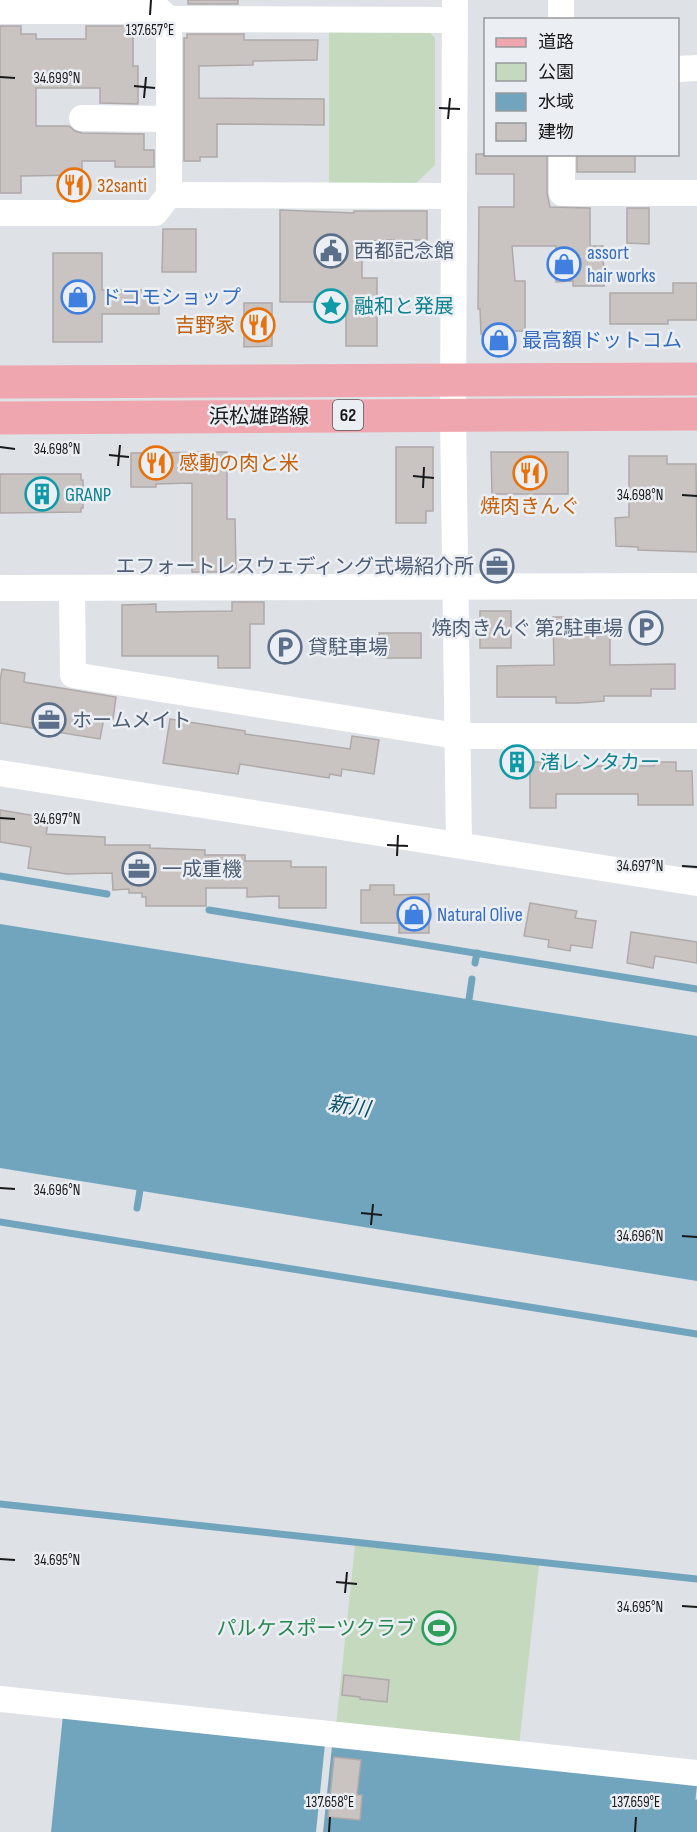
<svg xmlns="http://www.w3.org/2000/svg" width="697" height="1832" font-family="'Sofia Sans Condensed','Noto Sans JP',sans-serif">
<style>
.green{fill:#c5d9bf}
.water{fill:#71a4bd}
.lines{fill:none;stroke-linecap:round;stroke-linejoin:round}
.stream{stroke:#71a4bd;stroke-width:7}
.building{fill:#c9c3c2;stroke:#afa9a9;stroke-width:1.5}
.minor{stroke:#fff;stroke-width:26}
.major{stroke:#f0a6ae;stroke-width:33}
.ticks{fill:none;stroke:#18191b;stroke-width:2}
.labels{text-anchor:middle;stroke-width:5;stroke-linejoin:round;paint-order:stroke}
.shield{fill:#ebeff3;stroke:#57595c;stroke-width:1.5}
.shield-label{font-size:18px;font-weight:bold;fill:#18191b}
.food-label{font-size:20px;fill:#c56008;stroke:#ebeff3;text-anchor:start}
.service-label{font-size:20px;fill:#4e5e75;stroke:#ebeff3;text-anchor:start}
.shop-label{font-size:20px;fill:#366cbe;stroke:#ebeff3;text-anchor:start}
.culture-label{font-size:20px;fill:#0d838f;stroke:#ebeff3;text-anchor:start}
.street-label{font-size:20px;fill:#18191b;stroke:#ebeff3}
.leisure-label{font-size:20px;fill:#27864d;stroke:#ebeff3;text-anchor:end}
.water-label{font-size:21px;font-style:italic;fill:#0a516b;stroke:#ebeff3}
.ticks-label{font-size:15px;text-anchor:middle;fill:#18191b;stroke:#ebeff3;stroke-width:5;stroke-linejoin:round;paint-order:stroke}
</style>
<rect width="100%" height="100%" fill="#dee2e6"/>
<!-- green -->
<g class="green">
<path d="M329 30 428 31 435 38V165L414 185H329Z"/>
<path d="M355 1545 539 1565 519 1746 336 1726Z"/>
</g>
<!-- water -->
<g class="water">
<path d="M0 924 697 1036V1281L0 1168Z"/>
<path d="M63 1715 325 1744 316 1832H51Z"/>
<path d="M332 1746 697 1785 692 1832H323Z"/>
</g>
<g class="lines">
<!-- stream -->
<g class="stream">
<path d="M0 876 107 894"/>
<path d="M209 910 697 989"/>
<path d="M475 963 477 953"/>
<path d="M468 1006 472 979"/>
<path d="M137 1208 141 1184"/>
<path d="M0 1222 697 1334"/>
<path d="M0 1504 697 1579"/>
<path d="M694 1832 697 1803"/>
</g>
</g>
<!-- building -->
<g class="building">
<rect x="188" y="0" width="50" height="4"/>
<path d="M0 26H21V34H36V39H86V26H133V66H138V104L100 103V88H36V126H69L75 131 82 133 144 134V150H154V167H115V161H82V175L21 176V193H0Z"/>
<path d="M187 34H244V40H318L317 60 253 61V65L199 66V98L324 99V125L217 124V157H200V161H184V38H187Z"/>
<path d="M476 154H547V193L550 207 590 208V246H603L604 286H573V281L556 282V246H512L515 281H525V331H511V347H496L481 334 480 309H478L479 207H514V174H476Z"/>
<rect x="577" y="154" width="58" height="18"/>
<path d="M627 208H649V244L627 243Z"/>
<path d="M280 210 354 213V211H427V240H383L372 241V243H362V278H377V346H346V302H280Z"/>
<path d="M163 229H196V272H162Z"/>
<path d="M53 253H102V290H159V314H102V342H53Z"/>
<path d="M673 283H697V320H668V324H610V293H673Z"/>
<path d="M244 303H272V346L244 347Z"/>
<path d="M396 447H433V511H426V523H396Z"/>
<path d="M227 452V519H235L236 572H192V483L156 484V487H131V453Z"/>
<path d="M491 452H568V494H492Z"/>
<path d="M629 456H667V464H696L697 552 638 550V547L616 546 615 518 629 517Z"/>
<path d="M0 474H81V480H83V508H81V512L0 513Z"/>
<path d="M232 602H264V624H250V668H218V656H122V605L156 604V612L232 611Z"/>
<rect x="480" y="611" width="31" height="37"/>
<path d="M553 617H571V621L610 620V665L675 664V689H651V696H604V701L579 703H556V697H497V666L554 665Z"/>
<rect x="379" y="633" width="42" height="25"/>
<path d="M2 669 25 673 24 682 116 697 113 719 104 718 100 739 0 723V681Z"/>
<path d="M170 719 245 731V734L350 749 352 736 379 740 374 774 342 769 341 776 330 774 329 778 240 764 238 774 163 763Z"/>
<path d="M530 762H556V766H654V762H676V771H692L693 805H638V794H556V808H530Z"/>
<path d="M0 810 49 818 46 834 105 837V845H150V848L205 850V855H245V861H291V867H326V908H279V896L247 897V888H206V906H146V897H142V893H129V889L113 890 112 873 67 874 28 868 31 847 0 842Z"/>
<path d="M370 885H394V895L429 894V933H399V923H361V890H370Z"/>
<path d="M530 903 577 911 575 918 596 921 592 948 571 945 570 951 548 947 549 940 524 936Z"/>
<path d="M631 932 697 942V963L655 956 653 968 627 963Z"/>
<path d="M344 1675 389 1680 387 1702 360 1699V1697L342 1695Z"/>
<path d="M334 1757 361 1760 357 1795H362L360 1820 328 1817Z"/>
</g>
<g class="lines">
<!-- minor -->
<g class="minor">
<path d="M455 0 453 415 459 845"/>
<path d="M561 0V20"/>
<path d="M0 11H160L169 19"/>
<path d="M678 69 697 68"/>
<path d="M82 118 169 119"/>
<path d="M562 154V193H697"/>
<path d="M169 195 454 196"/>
<path d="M0 213H155L169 195V19L454 20"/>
<path d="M0 588 697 586"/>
<path d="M72 588 73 675 457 736H697"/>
<path d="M0 773 697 883"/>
<path d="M0 1699 697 1773"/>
</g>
<!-- major -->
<g class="major">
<path d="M0 382 697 379"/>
<path d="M0 418 697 414"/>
</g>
</g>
<!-- ticks -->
<path class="ticks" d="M150 15 151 0M0 77 15 78M134 86 155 88M144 98 146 77M439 108 460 109M448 119 450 98M0 447 15 449M109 455 129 457M118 466 120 445M413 476 434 478M423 488 424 467M682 495 697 496M0 818 15 819M387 845 408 846M397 856 398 835M682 866 697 867M0 1188 15 1189M361 1213 382 1215M371 1225 373 1204M682 1236 697 1237M0 1559 15 1560M336 1582 357 1584M345 1593 347 1572M682 1606 697 1607M329 1832 330 1817M635 1832 636 1817"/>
<!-- icons -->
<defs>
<g id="restaurant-ring" transform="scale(1.725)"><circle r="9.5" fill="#ebeff3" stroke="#e8710a" stroke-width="1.5"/><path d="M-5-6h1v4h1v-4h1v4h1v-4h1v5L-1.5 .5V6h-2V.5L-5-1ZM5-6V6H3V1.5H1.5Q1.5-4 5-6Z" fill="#e8710a"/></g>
<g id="civic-ring" transform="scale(1.725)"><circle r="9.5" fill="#ebeff3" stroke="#5c6f8a" stroke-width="1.5"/><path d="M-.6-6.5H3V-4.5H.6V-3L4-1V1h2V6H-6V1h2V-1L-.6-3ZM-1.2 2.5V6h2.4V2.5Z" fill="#5c6f8a"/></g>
<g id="shop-ring" transform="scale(1.725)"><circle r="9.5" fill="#ebeff3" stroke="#3f7fe0" stroke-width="1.5"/><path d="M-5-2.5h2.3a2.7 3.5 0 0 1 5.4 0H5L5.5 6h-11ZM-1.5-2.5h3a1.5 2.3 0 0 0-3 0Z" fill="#3f7fe0"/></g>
<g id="sight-ring" transform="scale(1.725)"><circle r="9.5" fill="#ebeff3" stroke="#0f9aa8" stroke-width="1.5"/><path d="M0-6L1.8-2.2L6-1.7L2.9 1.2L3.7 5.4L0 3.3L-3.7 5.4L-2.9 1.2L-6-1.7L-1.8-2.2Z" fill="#0f9aa8"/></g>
<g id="building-ring" transform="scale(1.725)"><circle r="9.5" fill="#ebeff3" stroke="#0f9aa8" stroke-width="1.5"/><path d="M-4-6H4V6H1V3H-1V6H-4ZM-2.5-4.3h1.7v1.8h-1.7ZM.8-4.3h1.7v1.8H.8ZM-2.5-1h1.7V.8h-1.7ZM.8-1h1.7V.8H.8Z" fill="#0f9aa8"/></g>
<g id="office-ring" transform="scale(1.725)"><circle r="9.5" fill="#ebeff3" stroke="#5c6f8a" stroke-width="1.5"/><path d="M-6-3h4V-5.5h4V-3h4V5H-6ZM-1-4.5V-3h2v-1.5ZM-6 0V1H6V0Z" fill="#5c6f8a"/></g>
<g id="parking-ring" transform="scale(1.725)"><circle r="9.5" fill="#ebeff3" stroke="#5c6f8a" stroke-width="1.5"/><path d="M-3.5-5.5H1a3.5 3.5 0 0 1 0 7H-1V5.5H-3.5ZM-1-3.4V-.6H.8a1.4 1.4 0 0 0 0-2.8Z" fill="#5c6f8a"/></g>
<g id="stadium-ring" transform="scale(1.725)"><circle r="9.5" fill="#ebeff3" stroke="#2e9e5b" stroke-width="1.5"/><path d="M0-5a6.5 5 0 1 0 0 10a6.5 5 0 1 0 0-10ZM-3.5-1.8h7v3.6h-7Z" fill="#2e9e5b"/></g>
</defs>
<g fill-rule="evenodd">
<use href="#restaurant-ring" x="74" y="185"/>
<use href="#civic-ring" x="331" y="251"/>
<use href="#shop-ring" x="564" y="264"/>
<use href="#shop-ring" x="78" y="297"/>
<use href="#sight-ring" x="331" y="306"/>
<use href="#restaurant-ring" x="258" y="325"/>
<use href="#shop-ring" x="499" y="340"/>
<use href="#restaurant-ring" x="156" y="463"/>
<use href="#restaurant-ring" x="530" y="473"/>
<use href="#building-ring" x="42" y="494"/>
<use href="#office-ring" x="497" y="566"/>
<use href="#parking-ring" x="646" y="628"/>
<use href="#parking-ring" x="285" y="647"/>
<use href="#office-ring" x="49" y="720"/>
<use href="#building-ring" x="517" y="762"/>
<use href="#office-ring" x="139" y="869"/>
<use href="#shop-ring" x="414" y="914"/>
<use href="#stadium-ring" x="439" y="1628"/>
</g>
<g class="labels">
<!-- shield labels -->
<rect class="shield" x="333" y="400" width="30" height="30" rx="4.5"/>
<g class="shield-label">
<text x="348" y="421">62</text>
</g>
<!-- food labels -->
<g class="food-label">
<text x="97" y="192">32santi</text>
<text x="235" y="332" text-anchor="end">吉野家</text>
<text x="179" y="470">感動の肉と米</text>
<text x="530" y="513" text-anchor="middle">焼肉きんぐ</text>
</g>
<!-- service labels -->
<g class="service-label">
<text x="354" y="258">西都記念館</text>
<text x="474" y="573" text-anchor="end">エフォートレスウェディング式場紹介所</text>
<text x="623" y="635" text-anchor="end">焼肉きんぐ 第2駐車場</text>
<text x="308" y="654">貸駐車場</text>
<text x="72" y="727">ホームメイト</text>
<text x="162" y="876">一成重機</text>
</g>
<!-- shop labels -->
<g class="shop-label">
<text x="587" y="259">assort<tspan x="587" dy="23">hair works</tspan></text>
<text x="101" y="304">ドコモショップ</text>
<text x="522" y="347">最高額ドットコム</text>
<text x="437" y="921">Natural Olive</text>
</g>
<!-- culture labels -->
<g class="culture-label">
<text x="354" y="313">融和と発展</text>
<text x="65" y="501">GRANP</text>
<text x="540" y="769">渚レンタカー</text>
</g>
<!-- street labels -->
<g class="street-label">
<text x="259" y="423">浜松雄踏線</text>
</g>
<!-- leisure labels -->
<g class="leisure-label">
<text x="416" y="1635">パルケスポーツクラブ</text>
</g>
<!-- water labels -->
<g class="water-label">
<text transform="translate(349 1106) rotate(9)" y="7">新川</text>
</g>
</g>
<g class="ticks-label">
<text x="150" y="35">137.657°E</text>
<text x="57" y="83">34.699°N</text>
<text x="57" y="454">34.698°N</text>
<text x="640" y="500">34.698°N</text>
<text x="57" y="824">34.697°N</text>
<text x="640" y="871">34.697°N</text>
<text x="57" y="1195">34.696°N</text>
<text x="640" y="1241">34.696°N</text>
<text x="57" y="1565">34.695°N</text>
<text x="640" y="1612">34.695°N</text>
<text x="330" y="1807">137.658°E</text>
<text x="636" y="1807">137.659°E</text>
</g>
<!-- legend -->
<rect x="484" y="18" width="195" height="138" fill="#ebeff3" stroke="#97999d" stroke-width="1.5"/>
<rect x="496" y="38" width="30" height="9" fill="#f0a6ae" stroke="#97999d" stroke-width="1.5"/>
<text x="538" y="48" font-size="18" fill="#18191b">道路</text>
<rect x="496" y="63" width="30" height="18" fill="#c5d9bf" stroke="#97999d" stroke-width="1.5"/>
<text x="538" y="78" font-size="18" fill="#18191b">公園</text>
<rect x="496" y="93" width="30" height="18" fill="#71a4bd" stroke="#97999d" stroke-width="1.5"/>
<text x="538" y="108" font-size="18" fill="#18191b">水域</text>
<rect x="496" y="123" width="30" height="18" fill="#c9c3c2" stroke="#97999d" stroke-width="1.5"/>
<text x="538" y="138" font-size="18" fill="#18191b">建物</text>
</svg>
